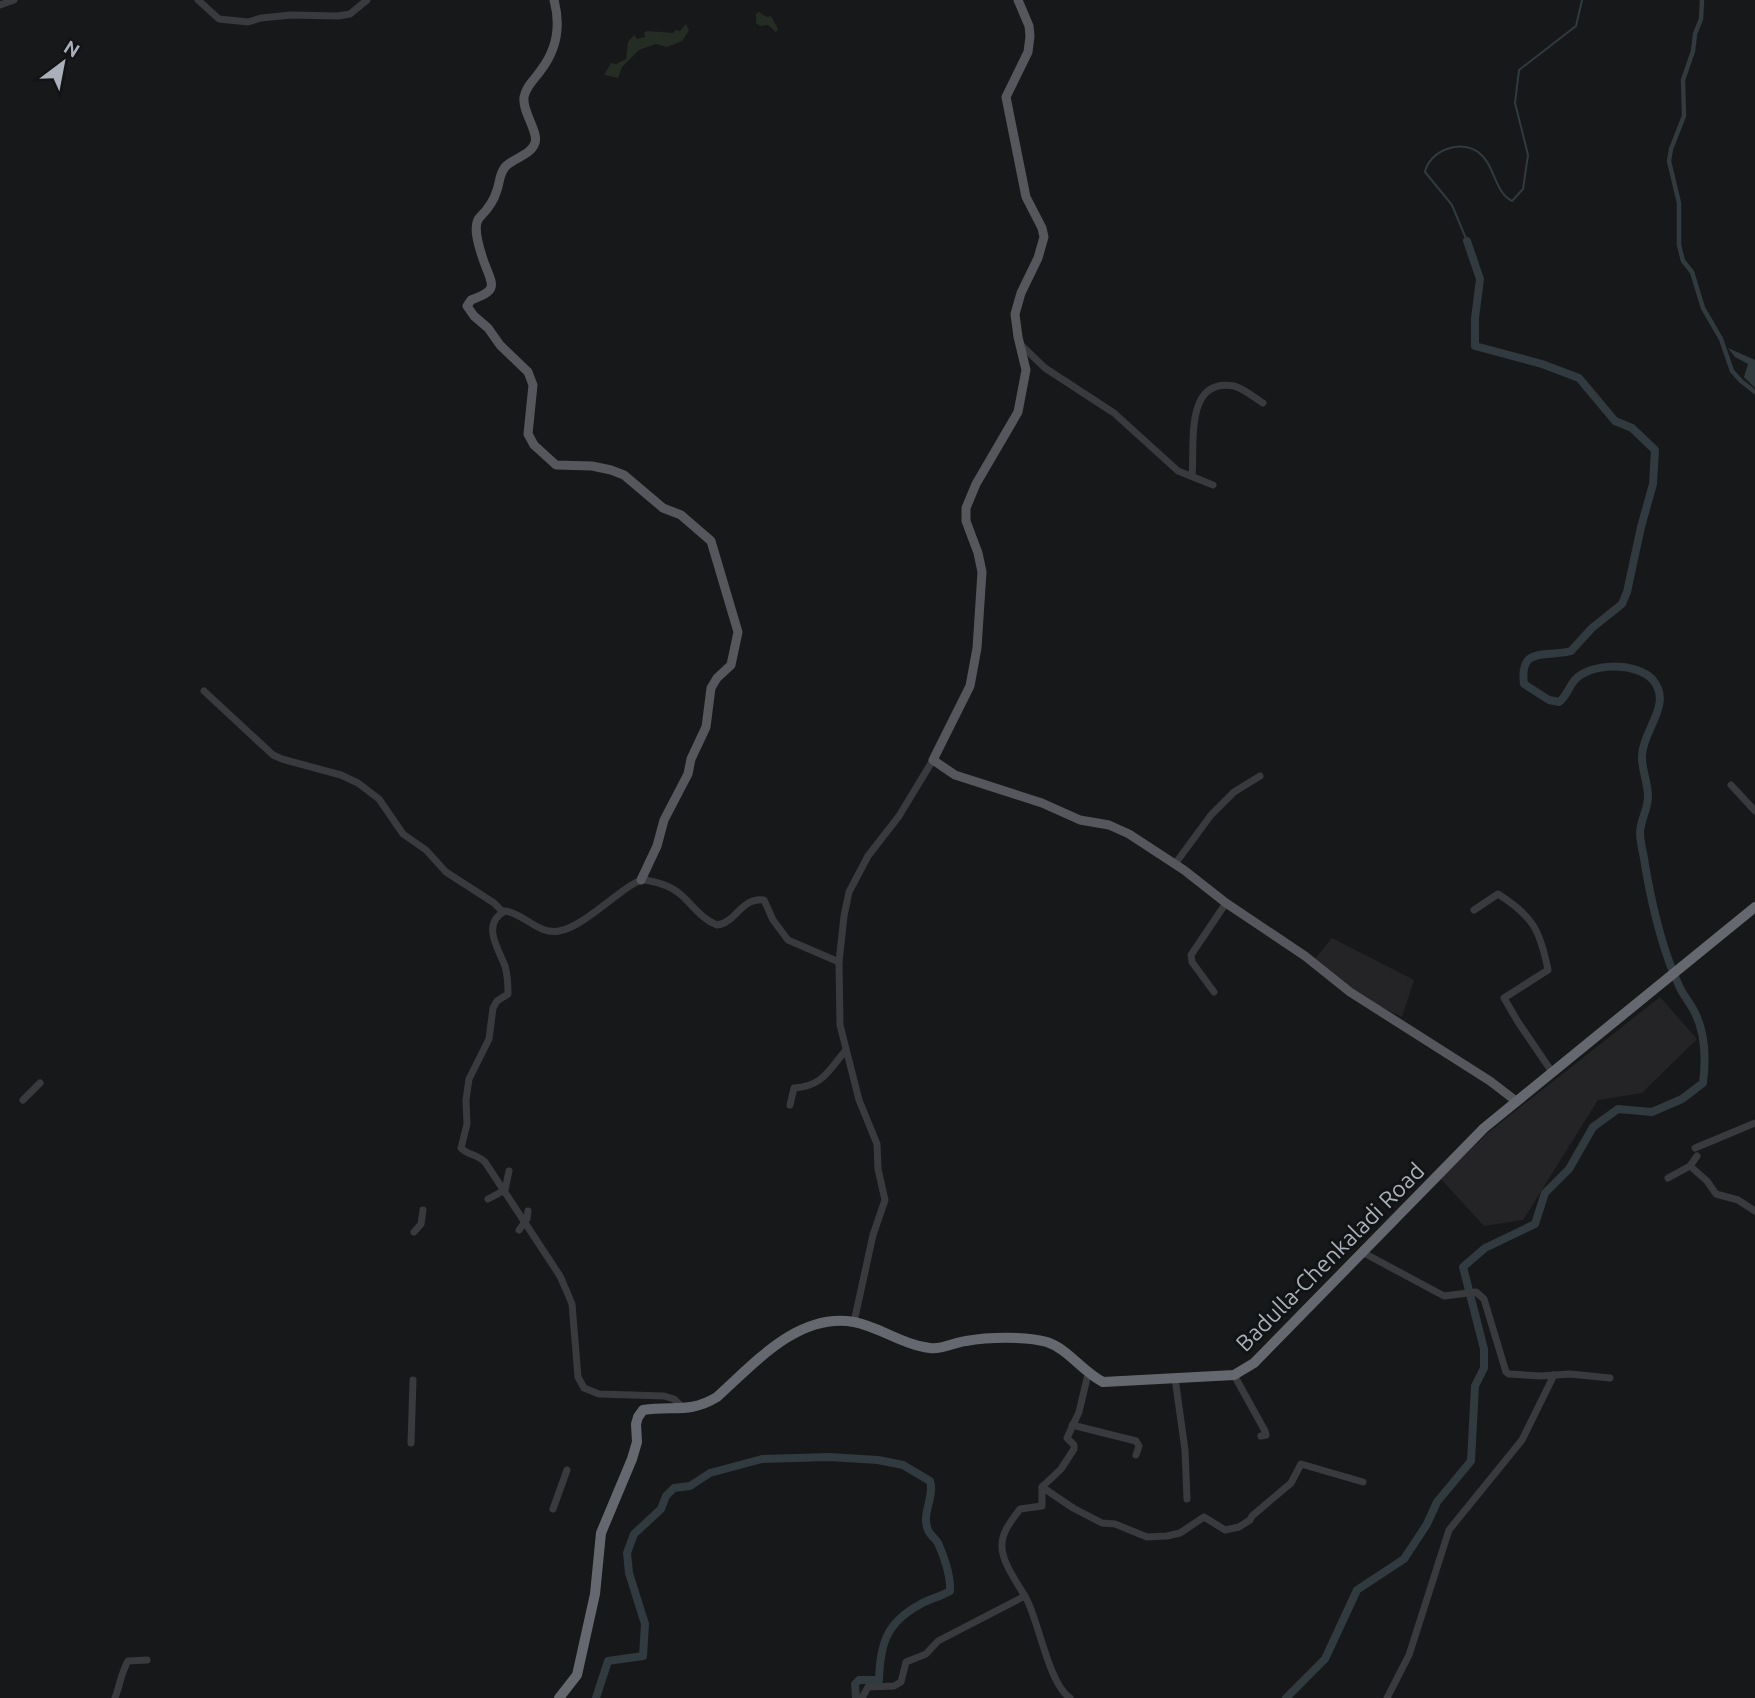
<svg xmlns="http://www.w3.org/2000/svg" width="1755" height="1698" font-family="Ubuntu,sans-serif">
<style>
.built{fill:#242426}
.green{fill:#242c24}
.water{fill:#303a3f}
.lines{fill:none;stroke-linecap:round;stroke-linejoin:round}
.stream{stroke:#303a3f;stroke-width:2}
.canal{stroke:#303a3f;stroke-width:4.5}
.river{stroke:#303a3f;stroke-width:8}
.minor{stroke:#393a3e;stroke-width:7}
.major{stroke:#55575d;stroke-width:9}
.highway{stroke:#65696f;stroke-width:10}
.labels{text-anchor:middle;stroke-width:6;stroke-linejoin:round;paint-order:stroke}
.street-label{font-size:23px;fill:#aab0b9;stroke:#121314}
</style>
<rect width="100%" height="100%" fill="#171819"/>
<!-- built -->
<g class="built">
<path d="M1332 938 1414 980 1402 1017 1362 998 1314 960Z"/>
<path d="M1660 997 1697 1039 1642 1093 1598 1100 1523 1220 1484 1226 1440 1178 1490 1131Z"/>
</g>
<!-- green -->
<g class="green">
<path d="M759 12 767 17 771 16 778 29 776 32 768 25 760 26 756 23V14Z"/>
<path d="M686 24 689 30 682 41 667 47 656 44 639 50 622 67 618 78 604 75 611 63 616 64 626 59 628 42 634 35 637 39 645 37 644 32 648 31 673 33 676 30 680 31Z"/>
</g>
<!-- water -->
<path class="water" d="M1721 339 1728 348 1755 360V388L1744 377 1748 364 1735 357Z"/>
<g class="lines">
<!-- stream -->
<path class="stream" d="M1467 241 1452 205 1425 172C1429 151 1460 139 1478 152 1495 164 1494 192 1512 201L1523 189 1528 155 1515 103 1519 70 1576 26 1582 0"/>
<!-- canal -->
<path class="canal" d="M1702 0 1701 19 1695 34 1693 51 1683 80 1684 116 1671 149 1669 161 1679 203V245L1683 261 1692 272 1703 308 1721 339 1732 371 1741 381 1755 392"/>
<!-- river -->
<g class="river">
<path d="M596 1698 608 1661 643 1656 645 1624 629 1573 627 1553 634 1534 661 1509 666 1496 674 1488 690 1486 710 1473 762 1459 829 1457 878 1460 903 1465 930 1481C935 1496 921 1514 928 1530 930 1535 935 1538 938 1543 944 1556 951 1577 950 1591 940 1597 928 1599 919 1605 886 1623 880 1645 879 1680H859L855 1684 856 1698"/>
<path d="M1286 1698 1325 1659 1357 1590 1404 1559 1427 1524 1437 1502 1471 1461 1475 1386 1484 1368V1349L1463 1267 1485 1248 1535 1224 1545 1193 1569 1169 1593 1127 1618 1109 1652 1112 1682 1099 1703 1083C1706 1059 1706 1033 1694 1011 1690 1003 1684 996 1680 988 1662 950 1652 906 1645 865 1644 855 1640 843 1640 833 1640 821 1648 809 1648 797 1648 782 1641 768 1642 755 1643 730 1673 704 1653 680 1637 662 1589 662 1574 681 1568 688 1567 696 1559 702L1549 700 1524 684C1519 645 1546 658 1571 651L1592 628 1622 604 1627 592 1641 527 1653 484 1655 450 1632 428 1615 421 1579 378 1542 364 1475 346V318L1480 279 1467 241"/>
</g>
<!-- minor -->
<g class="minor">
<path d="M198 0 219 19 248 22 261 18 291 15 338 16 350 14 367 0"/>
<path d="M0 5 14 0"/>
<path d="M1020 344 1045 368 1114 413 1178 471 1213 485"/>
<path d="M1192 475C1195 445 1184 377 1234 386 1243 388 1255 398 1263 403"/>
<path d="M204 691 273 755 282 759 341 775 358 783 379 799 403 834 426 850 446 872 494 903 503 912"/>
<path d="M1731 785 1755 811"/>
<path d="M1175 864 1211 815 1234 792 1260 776"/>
<path d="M1474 910 1498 894C1533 916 1540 930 1548 970L1504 998 1518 1022 1552 1072"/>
<path d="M1214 992 1192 962 1191 955 1226 903"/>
<path d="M23 1100 40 1083"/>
<path d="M790 1105 794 1088C823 1086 828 1071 846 1050"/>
<path d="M1695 1148 1755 1123"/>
<path d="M1697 1156 1690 1166 1707 1181 1716 1194 1738 1200 1755 1211"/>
<path d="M1668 1178 1690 1166"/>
<path d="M488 1199 505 1190 509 1171"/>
<path d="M519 1230 527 1219 528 1211"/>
<path d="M414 1232 421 1224 423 1210"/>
<path d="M1362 1252 1444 1296 1476 1292 1484 1299 1506 1372 1509 1374 1541 1376 1570 1374 1610 1378"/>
<path d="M854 1322 873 1235 885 1200 878 1169 877 1144 859 1100 840 1025 839 962 844 916 849 892 868 856 899 816 933 760"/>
<path d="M1234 1375 1265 1431 1266 1435 1261 1436"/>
<path d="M1175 1378 1185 1450 1187 1499"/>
<path d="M684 1409 674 1399 664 1396 599 1394 584 1388 578 1377 572 1304 567 1292 560 1276 485 1162C477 1154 467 1155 461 1148L467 1124 466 1100 469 1079 489 1039 493 1008 497 1001 508 994C508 986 507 973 505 966 498 948 481 924 505 911 524 913 538 935 559 931 586 927 630 878 645 880 657 882 671 886 680 894 692 904 701 919 717 925 736 923 741 897 764 900L773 920 788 940 839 962"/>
<path d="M1072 1425 1136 1441 1139 1446 1136 1455"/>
<path d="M411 1443 413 1380"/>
<path d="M1042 1487 1073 1508 1102 1523 1115 1524 1147 1537 1167 1536 1180 1533 1204 1517 1225 1530 1239 1527 1250 1520 1252 1516 1291 1483 1301 1464 1363 1482"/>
<path d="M553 1509 567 1470"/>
<path d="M115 1698C120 1685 121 1673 128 1661L147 1660"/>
<path d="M862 1698 868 1687 894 1686 901 1682 906 1662 926 1654 938 1641 1025 1596"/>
<path d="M1070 1698C1049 1684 1039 1623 1027 1600 1019 1585 1002 1563 1002 1547 1001 1532 1012 1520 1020 1509L1042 1506V1487L1061 1469 1074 1449V1445L1067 1438 1079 1412 1088 1374"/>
<path d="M1387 1698 1409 1655 1449 1530 1522 1440 1554 1375"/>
</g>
<!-- major -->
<g class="major">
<path d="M554 0C561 26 557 49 541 70 535 79 526 86 524 97 522 112 539 132 535 143 530 156 515 157 506 166 499 173 500 182 497 190 494 201 487 210 480 217 471 226 480 250 484 262 493 286 499 290 471 300L467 306 474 316 488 328 500 345 528 372 533 385 528 434 534 445 556 465 592 466 611 470 624 475 663 508 681 515 711 541 738 632 731 665 717 678 711 688 706 727 691 759 688 774 664 820 657 846 641 880"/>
<path d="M1018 0 1029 26 1030 36 1028 52 1006 97 1026 197 1042 228 1044 237 1038 258 1021 293 1015 314 1018 337 1026 370 1018 412 976 484 966 508V521L978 553 982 572 977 648 970 686 933 760 955 775 1042 803 1080 820 1109 825 1129 834 1184 870 1226 903 1305 956 1350 992 1490 1081 1516 1101"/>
</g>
<!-- highway -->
<path class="highway" d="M559 1698 577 1675 595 1594 601 1533 632 1459 637 1442 636 1424 638 1417 643 1410C673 1405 689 1414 717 1397 754 1364 798 1312 854 1322 880 1327 903 1345 930 1348 941 1350 955 1342 966 1341 987 1337 1027 1336 1047 1342 1068 1349 1082 1371 1103 1382L1234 1375 1254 1363 1484 1128 1755 907"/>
</g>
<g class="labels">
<!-- street labels -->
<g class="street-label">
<text transform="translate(1330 1257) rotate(-45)" y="8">Badulla-Chenkaladi Road</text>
</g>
</g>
<!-- north arrow -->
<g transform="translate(63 63) rotate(32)" stroke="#121314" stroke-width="5" paint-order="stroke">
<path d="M0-5L12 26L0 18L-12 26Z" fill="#aab0b9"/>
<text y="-10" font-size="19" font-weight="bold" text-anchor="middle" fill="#aab0b9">N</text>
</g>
</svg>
